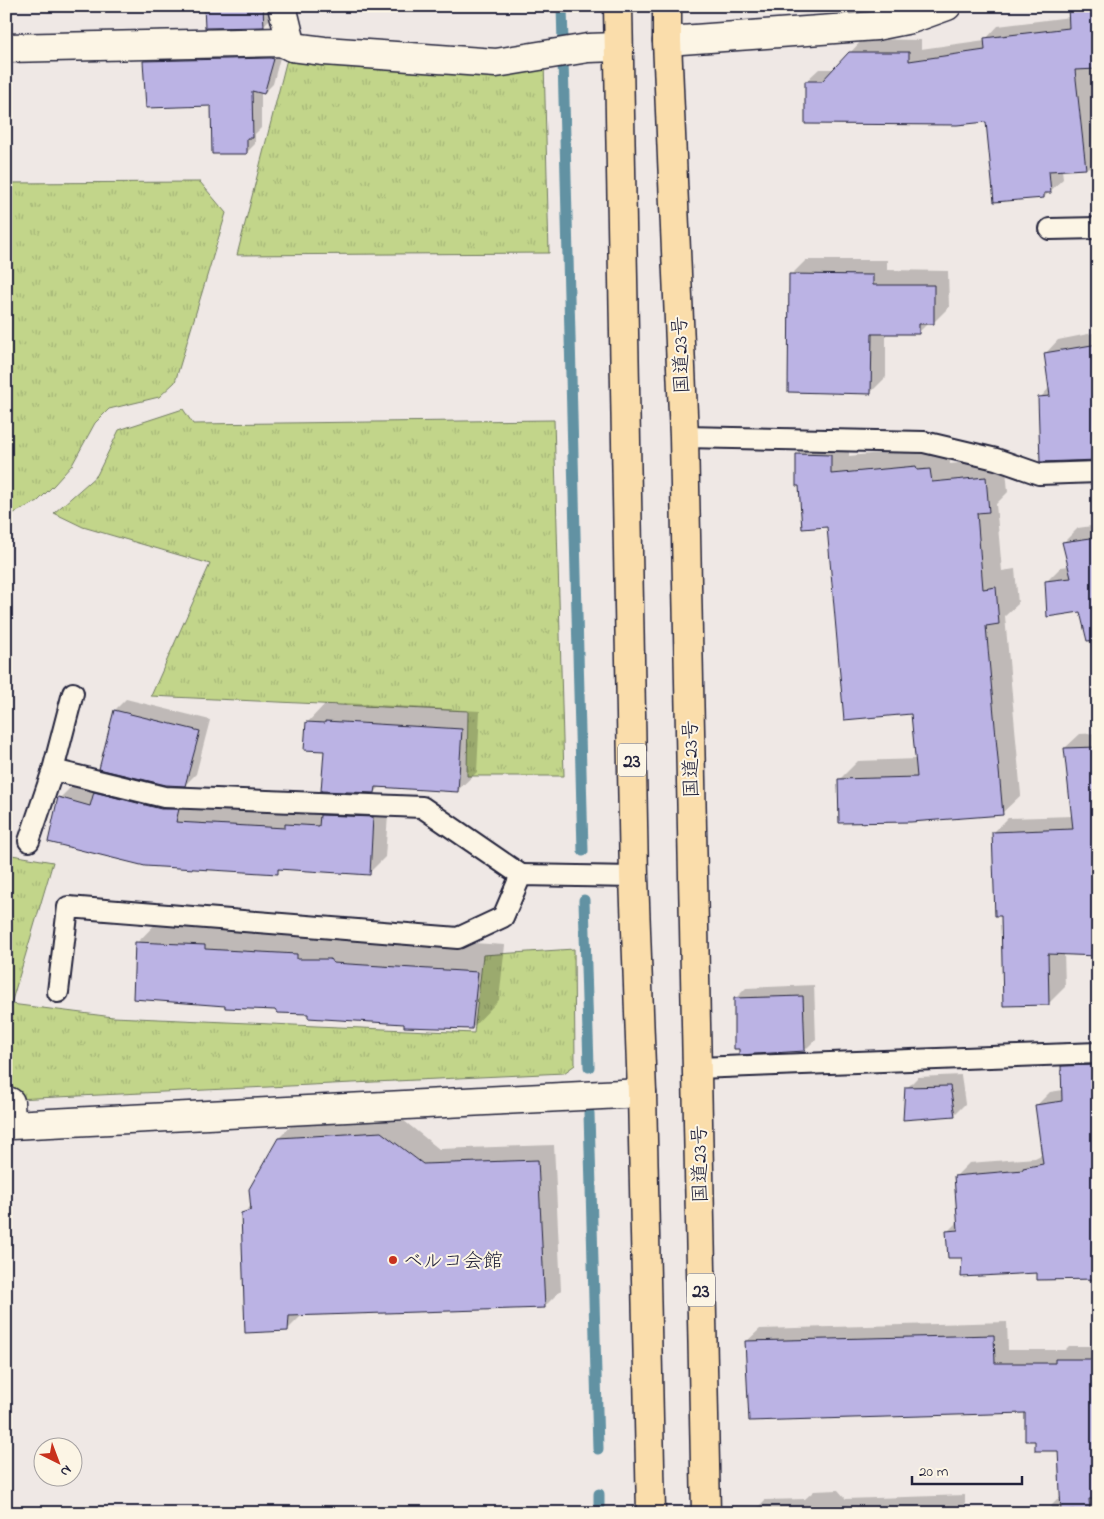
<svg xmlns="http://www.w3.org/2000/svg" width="1104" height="1519" font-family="'Indie Flower','Klee One',sans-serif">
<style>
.grass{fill:url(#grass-tufts);stroke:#727c62}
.shadow{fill:#0003}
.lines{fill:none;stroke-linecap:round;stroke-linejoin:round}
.stream{stroke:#6292a3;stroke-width:11}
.building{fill:#bbb3e4;stroke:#22223b}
.lane-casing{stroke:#22223b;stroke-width:24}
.street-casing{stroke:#22223b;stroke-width:31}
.highway-casing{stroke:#22223b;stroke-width:31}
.lane{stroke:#fcf5e5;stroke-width:20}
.street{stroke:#fcf5e5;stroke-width:28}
.highway{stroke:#faddab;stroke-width:28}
.poi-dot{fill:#c8321e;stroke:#fcf5e5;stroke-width:2}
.labels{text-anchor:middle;stroke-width:4;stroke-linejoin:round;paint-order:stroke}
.shield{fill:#fcf5e5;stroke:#63616e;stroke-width:1}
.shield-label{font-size:19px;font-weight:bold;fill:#22223b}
.street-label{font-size:20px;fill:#22223b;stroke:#fcf5e5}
.poi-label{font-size:20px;fill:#22223b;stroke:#fcf5e5;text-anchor:start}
</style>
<defs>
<pattern id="grass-tufts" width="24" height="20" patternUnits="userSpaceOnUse" patternTransform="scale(1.25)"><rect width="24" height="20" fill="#c2d58a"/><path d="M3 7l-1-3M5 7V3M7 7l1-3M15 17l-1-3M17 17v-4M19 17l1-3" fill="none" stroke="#a6b778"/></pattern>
</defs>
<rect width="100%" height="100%" fill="#efe8e5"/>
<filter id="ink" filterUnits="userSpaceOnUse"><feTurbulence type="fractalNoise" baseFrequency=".02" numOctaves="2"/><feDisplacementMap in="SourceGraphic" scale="10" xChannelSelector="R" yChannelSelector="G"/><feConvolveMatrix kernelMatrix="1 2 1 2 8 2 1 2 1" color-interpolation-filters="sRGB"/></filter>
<g filter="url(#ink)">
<!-- grass -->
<g class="grass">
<path d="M288 55 544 61 549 253 237 255Z"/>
<path d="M200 182 226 213 175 382 159 397 109 409 95 423 72 465 54 485 38 501 6 517V183Z"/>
<path d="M183 409 193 424 554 420 564 776H467L468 711 151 696 210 564 83 527 54 513 97 475 119 430Z"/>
<path d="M6 854 53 862 11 1004 113 1017 474 1033 483 955 574 949 575 1065 564 1073 15 1099 6 1095Z"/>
</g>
<!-- shadow -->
<g class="shadow">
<path d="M205 6H274V15L263 26Z"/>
<path d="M1098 6V167L1062 169 1063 179 1044 197 995 201 988 121 806 81 819 69H835L863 39 921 40V49L985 40 998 26 1070 17Z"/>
<path d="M282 50 273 84 264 93 261 92V128L255 134V144L246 153 213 105 144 61 153 52Z"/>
<path d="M1098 245V265L1096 246Z"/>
<path d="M806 260H887V270L948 271 949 307 933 323 929 322 918 333H886V377L871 392 791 275Z"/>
<path d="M1098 332V460L1040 398 1050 387 1045 354 1058 340Z"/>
<path d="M816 436 849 437V456L935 448 949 451 950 464 1005 458 1008 492 996 504 1002 571 1015 569 1018 604 1005 616 1021 795 1002 813 839 780 858 761 917 759 912 712 798 455Z"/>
<path d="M1098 525V654L1092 655 1087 611 1048 615 1046 582 1061 567 1069 566 1064 542 1078 528Z"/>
<path d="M126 699 210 720 196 774 185 785 101 768 115 710Z"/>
<path d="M345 703 480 711 477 772 458 790 381 786 375 792 325 750 307 723 325 704 343 705Z"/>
<path d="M1098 733V882L993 833 1008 818 1073 816 1065 748 1080 734Z"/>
<path d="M76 782 178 793 389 801 385 857 369 873 281 868 277 873 60 798Z"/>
<path d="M164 915 361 936 505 945 499 1000 472 1028 226 1005 137 943Z"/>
<path d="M1019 916H1063L1065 987 1049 1003Z"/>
<path d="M814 985 816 1039 805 1050 735 999 746 988Z"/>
<path d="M1098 1052V1513H1051V1506L1062 1495 1059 1450 1036 1440 1027 1412 746 1342 760 1329 1007 1322 1008 1350H1065L1069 1346H1095L1094 1281H1088V1277L1038 1272 964 1256 948 1231 959 1220 955 1177 969 1163 1035 1158 1043 1154 1037 1105 1050 1092 1063 1090 1062 1067 1075 1053Z"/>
<path d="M961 1075 965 1104 954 1115 907 1088 918 1077Z"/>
<path d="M398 1116 439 1149 554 1145 561 1290 545 1306 303 1314 287 1330 243 1214 252 1205 279 1138 295 1122Z"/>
<path d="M838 1490 846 1499 965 1495V1513H752L765 1500 805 1499 814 1491Z"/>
<path d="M359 1509V1513H297Z"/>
</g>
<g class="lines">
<!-- stream -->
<g class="stream">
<path d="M562 6 563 43"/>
<path d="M563 59 583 851"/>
<path d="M584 900 589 1067"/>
<path d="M589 1113 598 1449"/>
<path d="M599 1494V1513"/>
</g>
</g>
<!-- building -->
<g class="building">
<path d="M204 6H263L264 27 205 28Z"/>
<path d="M1068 6H1098V69L1075 70 1086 169 1049 171 1051 193H1044V198L994 202 986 122 957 125 805 124V81H822L849 52H909V61L985 50 984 38 1069 28Z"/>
<path d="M270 58 274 59 264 94 252 91 253 138H247V154H212L211 106 146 108 143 61Z"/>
<path d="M789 274 873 275V285H934V324H919V334H872L871 394 788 392Z"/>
<path d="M1098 344V460L1040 462 1038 397 1050 396 1044 353Z"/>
<path d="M796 454 831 455V474L916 466 917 470 930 469 932 482 986 477 989 512 977 513 983 589 996 587 999 624 986 626 1003 815 911 822 839 823 838 779 917 777 911 714 844 720 827 527 802 529 799 486H796Z"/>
<path d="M1098 537V640L1087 641 1080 612 1047 617 1045 581 1071 578 1062 542Z"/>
<path d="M114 710 200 731 185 786 166 785 99 769Z"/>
<path d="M325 721 462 729 458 792 376 787 375 793 321 791 324 751 304 750 306 722 325 723Z"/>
<path d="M1098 747V956L1048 954 1049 1005 1003 1006 1001 916H995L992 832 1073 829 1064 748Z"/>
<path d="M94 792 161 809H179L176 822 285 828V824L319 826 320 815 373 817 370 875 278 869V874L145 866 48 842 58 797 90 806Z"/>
<path d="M135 942 205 945V949L297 954V959H330L333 963 478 972 472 1029 404 1027V1024L308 1018V1014L277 1013 275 1010 225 1008V1006L133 999Z"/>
<path d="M803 996 805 1051 739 1055V1049H734V998Z"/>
<path d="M1098 1065V1279L1037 1280V1273L961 1277 962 1258H948L946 1231 958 1230 954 1176 1023 1170V1168L1043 1164 1035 1105 1062 1101 1061 1066Z"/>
<path d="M950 1086 955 1116 903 1120 905 1087Z"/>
<path d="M381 1132 423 1164 538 1160 545 1308 289 1316 288 1331 245 1333 241 1213 251 1210 249 1189 278 1138Z"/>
<path d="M994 1335 995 1363H1055V1359H1098V1499H1089L1090 1510 1061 1512 1058 1451H1035V1441H1025V1413L749 1421 745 1341Z"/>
</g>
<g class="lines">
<!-- lane casing -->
<g class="lane-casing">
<g id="lane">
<path d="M1050 229 1098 228"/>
<path d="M684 437 924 442 996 459 1039 474 1098 472"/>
<path d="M53 770 164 797 422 807 521 875"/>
<path d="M29 841 53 770 73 693"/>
<path d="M58 992 68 907 458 938 503 917 521 875 634 877"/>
<path d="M697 1068 1098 1053"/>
</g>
</g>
<!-- street casing -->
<g class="street-casing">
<g id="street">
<path d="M282 6 292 47"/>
<path d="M667 41 876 26 911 19 947 6"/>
<path d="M6 48 281 42 292 47 324 51 496 63 588 48 617 47"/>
<path d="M6 1102H10L11 1125 642 1093"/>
</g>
</g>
<!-- highway casing -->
<g class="highway-casing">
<g id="highway">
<path d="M618 6 634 877 642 1093 651 1513"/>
<path d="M667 6V41L684 437 706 1513"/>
</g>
</g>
<!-- lane -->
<use href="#lane" class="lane"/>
<!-- street -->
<use href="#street" class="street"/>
<!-- highway -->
<use href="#highway" class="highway"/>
</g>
</g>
<!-- markers -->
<circle class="poi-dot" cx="393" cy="1260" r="5"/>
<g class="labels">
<!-- shield labels -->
<g class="shield">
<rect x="618" y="743.5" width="28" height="33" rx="4"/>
<rect x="687" y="1273.5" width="28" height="33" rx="4"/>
</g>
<g class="shield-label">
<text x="632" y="767">23</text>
<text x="701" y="1297">23</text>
</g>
<!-- street labels -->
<g class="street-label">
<text transform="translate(680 355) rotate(-92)" y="7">国道23号</text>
<text transform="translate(690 759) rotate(-91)" y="7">国道23号</text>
<text transform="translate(699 1164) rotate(-91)" y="7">国道23号</text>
</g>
<!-- poi labels -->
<g class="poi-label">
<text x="403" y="1267">ベルコ会館</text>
</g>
</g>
<!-- margin -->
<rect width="1104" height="1519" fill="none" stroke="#fcf5e5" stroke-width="25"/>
<rect x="12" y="12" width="1079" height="1494" fill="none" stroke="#22223b" stroke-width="2" filter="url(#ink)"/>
<!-- north arrow -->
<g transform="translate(58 1462) rotate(138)"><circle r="24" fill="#fcf5e5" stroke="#a5a1a1"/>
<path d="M0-4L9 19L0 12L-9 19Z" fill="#c8321e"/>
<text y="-8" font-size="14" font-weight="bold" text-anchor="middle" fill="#22223b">N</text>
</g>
<!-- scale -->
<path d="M912 1476v8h110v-8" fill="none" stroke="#22223b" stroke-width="2.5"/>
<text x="919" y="1476" font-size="15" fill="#22223b" stroke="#fcf5e5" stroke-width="4" paint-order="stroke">20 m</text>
</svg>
